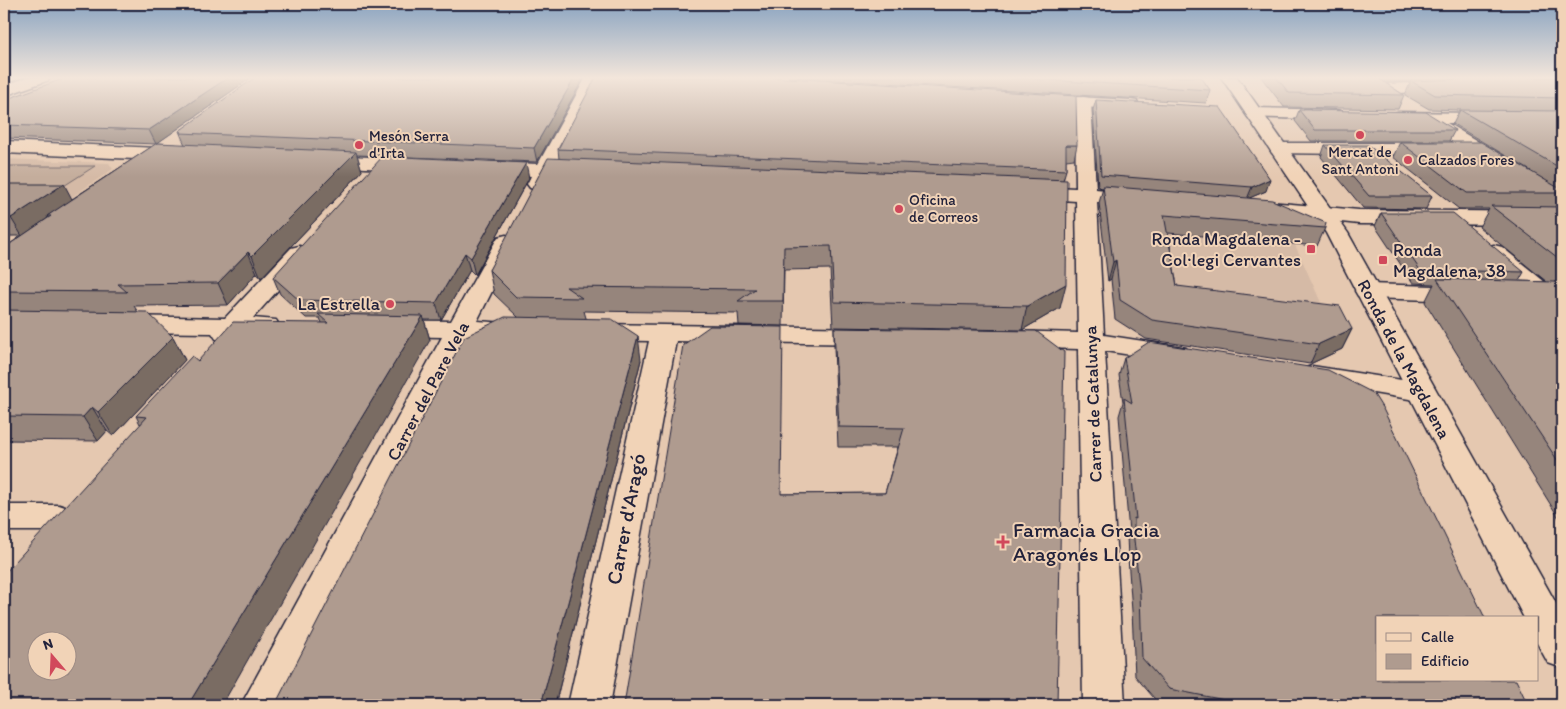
<svg xmlns="http://www.w3.org/2000/svg" width="1566" height="709" font-family="Itim,sans-serif">
<style>
.built{fill:#d5baa6}
.green{fill:#c4ad9c;stroke:#73686c}
.lines{fill:none;stroke-linecap:round;stroke-linejoin:round}
.street-casing{stroke:#22223b;stroke-width:3}
.secondary-casing{stroke:#22223b;stroke-width:3}
.street{fill:#f1d3b7;fill-rule:evenodd}
.secondary{fill:#f1d3b7;fill-rule:evenodd}
.wall{fill:#96857b;stroke:#22223b}
.shaded-wall{fill:#7a6c64;stroke:#22223b}
.building{fill:#af9b8f;stroke:#22223b;fill-rule:evenodd}
.poi-dot{fill:#d1495b;stroke:#f1d3b7;stroke-width:2}
.labels{text-anchor:middle;stroke-width:4;stroke-linejoin:round;paint-order:stroke}
.far-poi-label{font-size:15px;fill:#22223b;stroke:#f1d3b7;text-anchor:start}
.poi-label{font-size:18px;fill:#22223b;stroke:#f1d3b7;text-anchor:end}
.street-label{font-size:18px;fill:#22223b;stroke:#f1d3b7}
.near-street-label{font-size:21px;fill:#22223b;stroke:#f1d3b7}
.near-poi-label{font-size:21px;fill:#22223b;stroke:#f1d3b7;text-anchor:start}
</style>
<rect width="100%" height="100%" fill="#e5c8b0"/>
<filter id="ink" filterUnits="userSpaceOnUse"><feTurbulence type="fractalNoise" baseFrequency=".02" numOctaves="2"/><feDisplacementMap in="SourceGraphic" scale="10" xChannelSelector="R" yChannelSelector="G"/><feConvolveMatrix kernelMatrix="1 2 1 2 8 2 1 2 1" color-interpolation-filters="sRGB"/></filter>
<g filter="url(#ink)">
<!-- built -->
<g class="built">
<path d="M4 159 109 163 113 169 4 243Z"/>
<path d="M1106 212 1287 227 1342 349 1130 329 1115 319Z"/>
</g>
<!-- green -->
<path class="green" d="M4 166H95L45 198H4Z"/>
<g class="lines">
<!-- street casing -->
<g class="street-casing">
<g id="street">
<path d="M586 77H602L557 165 587 168 590 172 587 176 551 177 544 188 537 190 530 188 527 184 531 176 483 172 480 168 483 164 490 162 538 164Z"/>
<path d="M1446 82 1452 84 1454 87 1452 90 1381 94 1373 89 1381 84Z"/>
<path d="M1083 97 1089 98 1091 102 1096 189 1146 194 1149 198 1146 202 1139 204 1097 202 1104 335 1176 346 1186 348 1190 354 1186 360 1176 362 1105 351 1125 705H1083L1078 349 1010 347 1001 345 997 339 1001 333 1010 331 1078 333 1076 201 1030 198 1023 196 1020 192 1023 188 1030 186 1076 188 1075 102 1077 98Z"/>
<path d="M1254 108 1335 110 1341 111 1344 115 1341 119 1335 120 1248 117 1245 113 1248 109Z"/>
<path d="M1398 112 1562 114V124L1447 123 1504 157 1507 161 1504 165H1490L1422 123 1392 121 1389 117 1392 113Z"/>
<path d="M4 141 180 149 187 151 190 155 187 159 180 161 4 153Z"/>
<path d="M1279 143H1434L1441 145 1443 149 1441 153 1434 155 1272 153 1270 149 1272 145Z"/>
<path d="M323 155 415 159 422 161 425 165 422 169 415 171 316 165 313 161 316 157Z"/>
<path d="M1259 201 1359 210 1562 212V225L1359 224 1251 212 1248 207 1251 202Z"/>
<path d="M506 235 514 237 517 242 477 321 524 324 528 330 524 336 515 338 469 337 284 705H241L442 337 390 336 381 334 377 328 381 322 390 320 451 321 495 242 498 237Z"/>
<path d="M1494 245 1502 247 1562 296V317L1553 314 1486 257 1482 252 1486 247Z"/>
<path d="M299 246 307 248 311 253 253 318 276 320 280 326 276 332 267 334 239 333C232 341 225 341 216 339L212 333 123 332 114 330 110 324 114 318 123 316 225 318 291 248Z"/>
<path d="M1367 284 1467 287 1476 289 1479 294 1476 299 1467 301 1367 298 1358 296 1355 291 1358 286Z"/>
<path d="M595 324 872 328 881 330 885 336 881 342 872 344 676 341 610 705H568L649 341 595 340 586 338 582 332 586 326Z"/>
<path d="M1312 366 1421 383 1431 385 1436 392 1431 399 1421 401 1302 381 1298 375 1302 369Z"/>
<path d="M4 505H59L71 509 76 518 71 527 59 531H4Z"/>
</g>
</g>
<!-- secondary casing -->
<g class="secondary-casing">
<g id="secondary">
<path d="M27 77H51L49 80 4 96V86Z"/>
<path d="M1221 77H1237L1348 233 1562 614V668L1548 663 1537 643V618H1524L1326 233Z"/>
<path d="M1039 95 1131 100 1137 101 1139 105 1137 109 1131 110 1033 104 1031 100 1033 96Z"/>
</g>
</g>
<!-- street -->
<use href="#street" class="street"/>
<!-- secondary -->
<use href="#secondary" class="secondary"/>
</g>
<!-- wall -->
<g class="wall">
<path d="M252 77 157 143 185 145 179 131 584 77 537 162 357 155 362 171 261 278 257 273 228 305 134 306 138 312 173 337 185 360 113 436 107 431 98 441 4 440V248L21 236H4V184L72 199 156 144 4 138V100Z"/>
<path d="M788 77H1201L1210 90 1206 103Z"/>
<path d="M1261 77H1376L1404 95 1398 109 1284 107Z"/>
<path d="M1377 77H1562V523L1425 302 1434 284 1413 283 1375 226 1381 213 1524 272 1519 281 1547 282 1479 227 1489 209H1459L1393 157 1400 142 1531 171 1453 124 1460 110 1429 109 1405 95 1411 81 1385 82Z"/>
<path d="M1096 100 1266 191 1249 198 1325 228 1317 246 1168 233 1177 286 1352 329 1342 349 1310 364 1146 339 1115 319 1111 279 1108 281 1099 203 1103 188 1098 187 1093 110Z"/>
<path d="M1299 110 1455 130 1449 141H1311L1295 121Z"/>
<path d="M1077 145 1074 159 1066 160V170L1063 180 1060 308 1022 330 833 327 830 269 784 270 783 326 739 325 738 313 584 311 586 318 641 360 555 705H275L518 317 494 294 489 270 559 159 558 149Z"/>
<path d="M1325 145 1432 196 1426 209 1363 208 1321 157Z"/>
<path d="M529 178 475 275 470 270 441 320H424L430 340 140 424 136 416 198 361 322 323 320 318H306L280 294 273 277Z"/>
<path d="M834 328 1036 331 1057 705 781 494 885 493 898 447H838L834 347Z"/>
<path d="M1124 358 1528 705H1160L1135 676 1132 611 1128 558 1127 536 1129 532 1119 416 1123 402 1119 375Z"/>
</g>
<!-- shaded-wall -->
<g class="shaded-wall">
<path d="M229 77H252L156 144 149 130Z"/>
<path d="M575 77H584L537 162 534 148Z"/>
<path d="M356 152 362 171 261 278 252 256Z"/>
<path d="M526 163 529 178 475 275 471 258Z"/>
<path d="M1270 179 1266 191 1247 199 1252 187Z"/>
<path d="M64 184 73 201 47 216 48 218 22 236 11 218Z"/>
<path d="M248 252 257 273 228 305 218 283Z"/>
<path d="M465 253 470 270 441 320 436 303Z"/>
<path d="M1116 260 1111 279 1108 281 1113 262Z"/>
<path d="M1066 284 1060 308 1022 330 1027 306Z"/>
<path d="M423 316 430 340 222 705H188Z"/>
<path d="M1352 329 1342 349 1310 364 1319 344Z"/>
<path d="M638 336 641 360 555 705H541Z"/>
<path d="M173 337 185 360 113 436 98 412Z"/>
<path d="M92 407 107 431 98 441 83 417Z"/>
</g>
<!-- building -->
<g class="building">
<path d="M68 77H229L149 130 4 125V100Z"/>
<path d="M256 77H575L534 148 180 133 182 132 179 131Z"/>
<path d="M596 77H770L1076 96 1077 145H1066V170L558 149Z"/>
<path d="M998 77H1201L1210 90Z"/>
<path d="M1276 77H1376L1404 95 1289 93Z"/>
<path d="M1516 77H1562V98L1435 95 1411 81Z"/>
<path d="M1096 100 1220 107 1270 179 1252 187 1101 175Z"/>
<path d="M1299 110 1426 112 1455 130H1315Z"/>
<path d="M1460 110 1562 111V169Z"/>
<path d="M1400 142H1481L1562 190V193H1467Z"/>
<path d="M157 143 356 152 252 256 248 252 218 283 118 284 127 292 4 291V248L51 216H47Z"/>
<path d="M1325 145H1368L1432 196H1369Z"/>
<path d="M383 156 526 163 471 258 465 253 436 303 299 300 273 277Z"/>
<path d="M548 158 1067 180 1066 284 1027 306 834 302 831 246 784 247 783 301H738L755 289 566 287 582 298 516 297 489 270Z"/>
<path d="M4 184H64L11 218H4Z"/>
<path d="M1103 186 1272 200 1326 223 1325 228 1164 215 1177 286 1340 306 1352 329 1319 344 1152 320 1120 300 1116 260 1113 262Z"/>
<path d="M1491 206 1562 207V261Z"/>
<path d="M1381 213H1453L1524 272 1420 270Z"/>
<path d="M1437 279 1554 282 1562 289V467Z"/>
<path d="M4 310 147 312 173 337 98 412 92 407 83 417 4 416Z"/>
<path d="M318 314 423 316 188 705H4V574L147 417 136 416 192 356 198 361 233 322 328 323ZM38 642H68V672H38Z"/>
<path d="M505 317 612 319 638 336 541 705H275L464 337Z"/>
<path d="M710 326 783 327 781 494 885 493 904 428 839 427 834 328 1036 331 1064 352 1057 705H624L683 345Z"/>
<path d="M1149 342 1328 370 1373 393 1383 409 1485 618H1377V680H1516L1528 705H1250L1169 689 1142 658 1140 593 1134 540V518L1136 519 1124 398 1132 403 1124 358Z"/>
</g>
</g>
<!-- sky -->
<linearGradient id="sky" x2="0" y2="1"><stop stop-color="#89a3c0"/><stop offset="0.44" stop-color="#f3e6db"/><stop offset="1" stop-color="#f3e6db" stop-opacity="0"/></linearGradient>
<rect width="1566" height="177" fill="url(#sky)"/>
<!-- markers -->
<g class="poi-dot">
<circle cx="1360" cy="135" r="5"/>
<circle cx="359" cy="145" r="5"/>
<circle cx="1408" cy="160" r="5"/>
<circle cx="899" cy="209" r="5"/>
<rect x="1306" y="244" width="10" height="10" rx="2.5"/>
<rect x="1378" y="255" width="10" height="10" rx="2.5"/>
<circle cx="390" cy="304" r="5"/>
<path d="M1000.5 534.5h5v5h5v5h-5v5h-5v-5h-5v-5h5z"/>
</g>
<g class="labels">
<!-- far-poi labels -->
<g class="far-poi-label">
<text x="369" y="141">Mesón Serra<tspan x="369" dy="17">d'Irta</tspan></text>
<text x="1360" y="157" text-anchor="middle">Mercat de<tspan x="1360" dy="17">Sant Antoni</tspan></text>
<text x="1418" y="165">Calzados Fores</text>
<text x="909" y="205">Oficina<tspan x="909" dy="17">de Correos</tspan></text>
</g>
<!-- poi labels -->
<g class="poi-label">
<text x="1301" y="245">Ronda Magdalena -<tspan x="1301" dy="21">Col·legi Cervantes</tspan></text>
<text x="1393" y="256" text-anchor="start">Ronda<tspan x="1393" dy="21">Magdalena, 38</tspan></text>
<text x="380" y="310">La Estrella</text>
</g>
<!-- street labels -->
<g class="street-label">
<text transform="translate(1404 359) rotate(62)" y="6">Ronda de la Magdalena</text>
<text transform="translate(428 391) rotate(-62)" y="6">Carrer del Pare Vela</text>
<text transform="translate(1093 404) rotate(-92)" y="6">Carrer de Catalunya</text>
</g>
<!-- near-street labels -->
<g class="near-street-label">
<text transform="translate(626 519) rotate(-79)" y="7">Carrer d'Aragó</text>
</g>
<!-- near-poi labels -->
<g class="near-poi-label">
<text x="1013" y="537">Farmacia Gracia<tspan x="1013" dy="24">Aragonés Llop</tspan></text>
</g>
</g>
<!-- margin -->
<rect width="1566" height="709" fill="none" stroke="#f1d3b7" stroke-width="20"/>
<rect x="10" y="10" width="1546" height="689" fill="none" stroke="#22223b" stroke-width="2" filter="url(#ink)"/>
<!-- legend -->
<rect x="1376" y="616" width="162" height="65" fill="#f1d3b7" stroke="#9e8c85"/>
<rect x="1386" y="633" width="25" height="8" fill="#f1d3b7" stroke="#9e8c85"/>
<text x="1421" y="642" font-size="15" fill="#22223b">Calle</text>
<rect x="1386" y="654" width="25" height="15" fill="#af9b8f" stroke="#9e8c85"/>
<text x="1421" y="666" font-size="15" fill="#22223b">Edificio</text>
<!-- north arrow -->
<g transform="translate(52 656) rotate(341)"><circle r="24" fill="#f1d3b7" stroke="#9e8c85"/>
<path d="M0-4L9 19L0 12L-9 19Z" fill="#d1495b"/>
<text y="-8" font-size="14" font-weight="bold" text-anchor="middle" fill="#22223b">N</text>
</g>
</svg>
